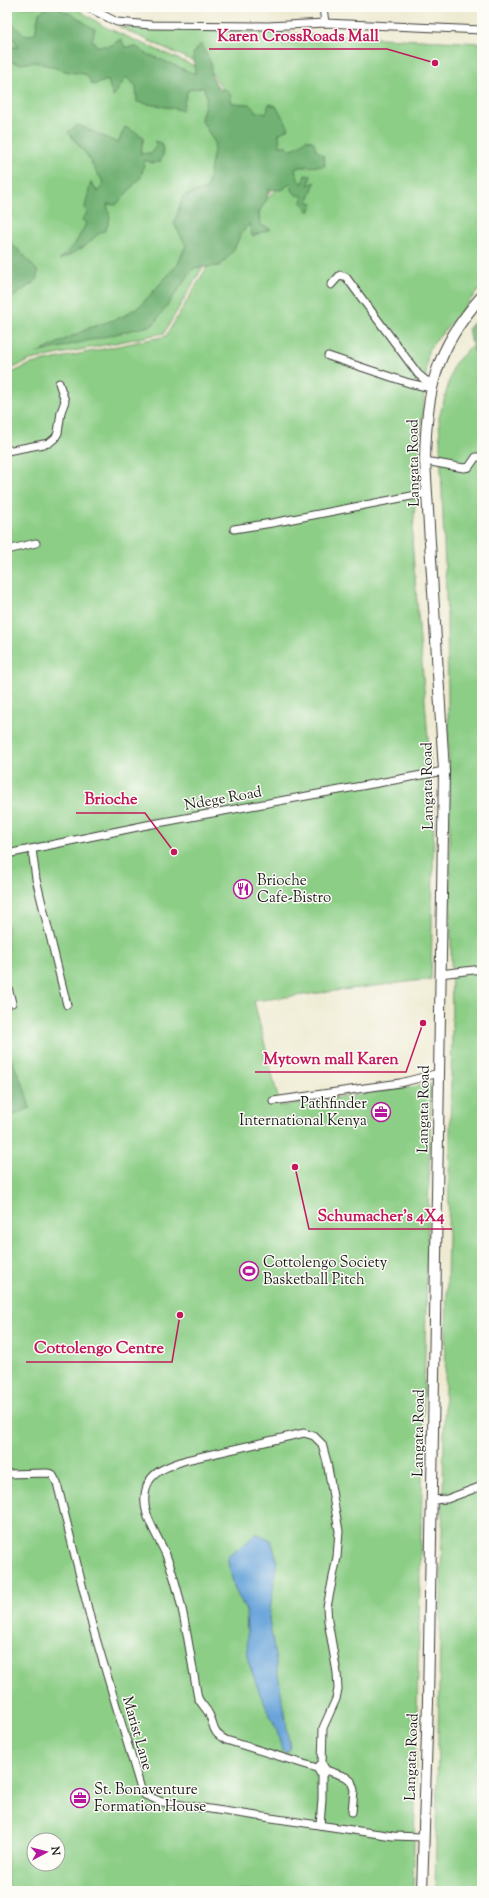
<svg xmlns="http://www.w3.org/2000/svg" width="489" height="1898" font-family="'Sorts Mill Goudy',serif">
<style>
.green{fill:#8cce86;stroke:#547551;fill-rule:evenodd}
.forest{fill:#71b173;stroke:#466648}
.water{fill:#6ba5da;stroke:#44607b}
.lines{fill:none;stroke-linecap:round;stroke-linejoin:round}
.minor-casing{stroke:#3c3b37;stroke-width:9}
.secondary-casing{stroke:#3c3b37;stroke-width:12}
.minor{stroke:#fff;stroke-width:7}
.secondary{stroke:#fff;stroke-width:10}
.labels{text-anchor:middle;stroke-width:3;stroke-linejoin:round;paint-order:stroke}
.street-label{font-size:15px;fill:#1c1c1c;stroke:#fdfcf7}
.poi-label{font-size:15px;fill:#1c1c1c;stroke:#fdfcf7;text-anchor:start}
.leader{fill:none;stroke:#c2185b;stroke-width:1.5}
.callout-dot{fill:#c2185b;stroke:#fdfcf7;stroke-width:1.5}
.callout-label{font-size:16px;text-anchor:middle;font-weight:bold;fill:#c2185b;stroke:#fdfcf7;stroke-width:3;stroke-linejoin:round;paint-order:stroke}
</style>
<rect width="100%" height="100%" fill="#fdfcf7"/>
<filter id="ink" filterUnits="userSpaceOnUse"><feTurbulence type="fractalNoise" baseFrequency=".025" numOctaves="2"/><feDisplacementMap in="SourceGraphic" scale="8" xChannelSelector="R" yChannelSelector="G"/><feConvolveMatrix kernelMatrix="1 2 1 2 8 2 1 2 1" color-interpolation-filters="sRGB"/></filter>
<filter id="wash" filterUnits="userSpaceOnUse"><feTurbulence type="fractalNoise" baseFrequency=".012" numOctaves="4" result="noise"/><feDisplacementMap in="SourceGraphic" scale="16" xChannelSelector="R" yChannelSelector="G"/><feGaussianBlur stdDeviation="0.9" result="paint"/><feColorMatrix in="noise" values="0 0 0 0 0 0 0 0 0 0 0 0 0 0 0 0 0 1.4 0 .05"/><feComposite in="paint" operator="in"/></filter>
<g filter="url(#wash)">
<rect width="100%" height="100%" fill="#eeead1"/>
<!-- green -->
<g class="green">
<path d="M7 7H74L105 27 201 69 282 180 214 248 164 333 30 360 7 371Z"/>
<path d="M119 27 235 31 482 43V286L428 350 412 541 434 811 431 979 254 1001 280 1106 431 1084 413 1891H7V375L31 364 166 336 216 252 286 179 208 68ZM34 1840H58V1864H34Z"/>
<path d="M482 335V1891H435L452 1031 447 618 439 418 454 364Z"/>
</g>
<!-- forest -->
<g class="forest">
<path d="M7 7H13L9 20 25 36 35 34 39 13 48 7H58C63 13 69 12 75 16 82 21 87 25 95 29L92 40 97 46H110L121 39 125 47H137L145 53 195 74 193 54 201 44 211 63V75L219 89 227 90 231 96V103L250 104 255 111 266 114 269 104 276 106 289 128 279 134 280 146H287L289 150 297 147 307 139 314 142 316 150 324 156 325 166 301 167 295 169 298 180 303 184 305 175 311 176 308 185 315 182 308 201 313 203 309 212 302 203 303 196 296 195 292 190 291 183 282 190 268 189 267 199 259 212 260 225 271 229 252 236 250 223 241 234 233 251 220 266 194 268 153 325 37 353 89 328 122 317 141 305 178 264 186 245 174 224 183 196 207 189 215 143 201 119 207 97 203 87 188 90 182 110 137 102 136 86 126 77 113 97 108 80 93 85 85 74 69 72 35 62 21 64 7 61V47H18L14 39 7 37Z"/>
<path d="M78 125 118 143 125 127 144 137 140 154 151 153 157 145 154 141 162 143 163 155 160 162 152 163 145 160 141 177 116 205 107 204 110 218 106 230C98 233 95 237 89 243 80 250 69 255 59 260L76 242 86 224 82 219 87 213 85 207 91 182 98 192 104 182 96 172 89 158 68 132Z"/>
<path d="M7 240 23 254 38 272 36 281 7 301Z"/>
<path d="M482 314V375L480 373 468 329Z"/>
<path d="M7 1050 23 1085 30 1108 7 1118Z"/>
</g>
<!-- water -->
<path class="water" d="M256 1533 271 1540 277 1560 269 1619 290 1747 287 1753 282 1750 276 1728 260 1694 248 1661 246 1610 235 1590 228 1562V1555L245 1544Z"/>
</g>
<g filter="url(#ink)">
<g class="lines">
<!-- minor casing -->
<g class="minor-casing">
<g id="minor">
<path d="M87 7 117 22 151 25 268 26 325 23 482 30"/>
<path d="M323 7 325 23"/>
<path d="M331 285 340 275 346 277 418 374 425 380 432 383"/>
<path d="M328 356 409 383 431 388"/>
<path d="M7 451 49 443 55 438 58 433 61 412 65 401 59 383"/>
<path d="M425 461 464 468 469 467 476 457H482"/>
<path d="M234 529 272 523 427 493"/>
<path d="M7 550 36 543"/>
<path d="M32 849 36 879 67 1005"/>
<path d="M7 854 147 825 444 771"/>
<path d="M440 974 482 969"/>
<path d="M7 984 12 1003"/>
<path d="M273 1101 400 1083 439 1073"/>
<path d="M7 1474 47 1473 52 1474 57 1483 92 1625 141 1789 145 1795 162 1802 393 1836 423 1837"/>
<path d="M432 1500 447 1499 482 1486"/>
<path d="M317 1768 320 1765H323L326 1770 324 1773H320L317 1768 226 1740C211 1732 215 1727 209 1714 206 1708 201 1704 198 1698 189 1650 184 1600 166 1555 157 1533 138 1511 147 1486 152 1470 172 1465 186 1460L304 1433 314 1436 322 1444 327 1462 339 1531 337 1557 327 1607 328 1621 337 1673 338 1689 336 1699 323 1728 322 1765"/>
<path d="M326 1770 346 1777 351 1781 354 1790 352 1812"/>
<path d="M320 1825 322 1799V1774"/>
</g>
</g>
<!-- secondary casing -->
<g class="secondary-casing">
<path id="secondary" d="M422 1891 428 1701 434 1378 444 771 425 461C426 391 435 349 482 296"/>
</g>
<!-- minor -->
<use href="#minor" class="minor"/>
<!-- secondary -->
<use href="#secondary" class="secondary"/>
</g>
</g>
<!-- icons -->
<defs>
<g id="restaurant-ring" transform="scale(1)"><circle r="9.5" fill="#fdfcf7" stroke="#b5179e" stroke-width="1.5"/><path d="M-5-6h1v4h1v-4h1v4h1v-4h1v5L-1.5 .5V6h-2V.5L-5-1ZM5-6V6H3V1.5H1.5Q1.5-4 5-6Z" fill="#b5179e"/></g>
<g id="office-ring" transform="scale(1)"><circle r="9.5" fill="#fdfcf7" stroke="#b5179e" stroke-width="1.5"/><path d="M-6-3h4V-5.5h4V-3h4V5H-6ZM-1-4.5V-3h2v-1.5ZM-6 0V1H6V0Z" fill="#b5179e"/></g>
<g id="stadium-ring" transform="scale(1)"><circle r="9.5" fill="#fdfcf7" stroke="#b5179e" stroke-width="1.5"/><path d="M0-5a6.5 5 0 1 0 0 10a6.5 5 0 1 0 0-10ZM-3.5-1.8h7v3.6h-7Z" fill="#b5179e"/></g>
</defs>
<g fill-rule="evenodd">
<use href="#restaurant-ring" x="243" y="889"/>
<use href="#office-ring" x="381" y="1112"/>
<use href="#stadium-ring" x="249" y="1271"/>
<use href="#office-ring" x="80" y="1798"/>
</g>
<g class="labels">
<!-- street labels -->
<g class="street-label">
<text transform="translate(413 463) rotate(-91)" y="5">Langata Road</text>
<text transform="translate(427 786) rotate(-91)" y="5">Langata Road</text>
<text transform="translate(223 798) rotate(-10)" y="5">Ndege Road</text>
<text transform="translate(423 1109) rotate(-89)" y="5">Langata Road</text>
<text transform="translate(418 1433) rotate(-89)" y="5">Langata Road</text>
<text transform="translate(138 1733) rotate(74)" y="5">Marist Lane</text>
<text transform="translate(411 1757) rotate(-88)" y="5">Langata Road</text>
</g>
<!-- poi labels -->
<g class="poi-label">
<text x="257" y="885">Brioche<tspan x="257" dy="17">Cafe-Bistro</tspan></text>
<text x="367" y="1108" text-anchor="end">Pathfinder<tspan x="367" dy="17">International Kenya</tspan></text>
<text x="263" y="1267">Cottolengo Society<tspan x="263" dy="17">Basketball Pitch</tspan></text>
<text x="94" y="1794">St. Bonaventure<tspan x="94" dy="17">Formation House</tspan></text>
</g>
</g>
<!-- callouts -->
<path class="leader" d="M435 63L387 49H209M174 852L145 813H76M423 1023L406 1072H255M295 1167L309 1229H452M180 1315L172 1362H26"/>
<g class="callout-dot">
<circle cx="435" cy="63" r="4"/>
<circle cx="174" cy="852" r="4"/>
<circle cx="423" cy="1023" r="4"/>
<circle cx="295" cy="1167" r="4"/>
<circle cx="180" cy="1315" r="4"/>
</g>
<g class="callout-label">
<text x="298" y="41">Karen CrossRoads Mall</text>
<text x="111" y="804">Brioche</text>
<text x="331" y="1064">Mytown mall Karen</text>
<text x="381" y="1221">Schumacher's 4X4</text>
<text x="99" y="1353">Cottolengo Centre</text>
</g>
<!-- margin -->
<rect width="489" height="1898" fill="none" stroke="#fdfcf7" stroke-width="24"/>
<!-- north arrow -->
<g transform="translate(46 1852) rotate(83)"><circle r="19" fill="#fdfcf7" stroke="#a3a29f"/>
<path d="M0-3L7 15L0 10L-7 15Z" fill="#b5179e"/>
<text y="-6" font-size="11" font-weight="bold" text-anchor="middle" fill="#1c1c1c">N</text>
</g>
</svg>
